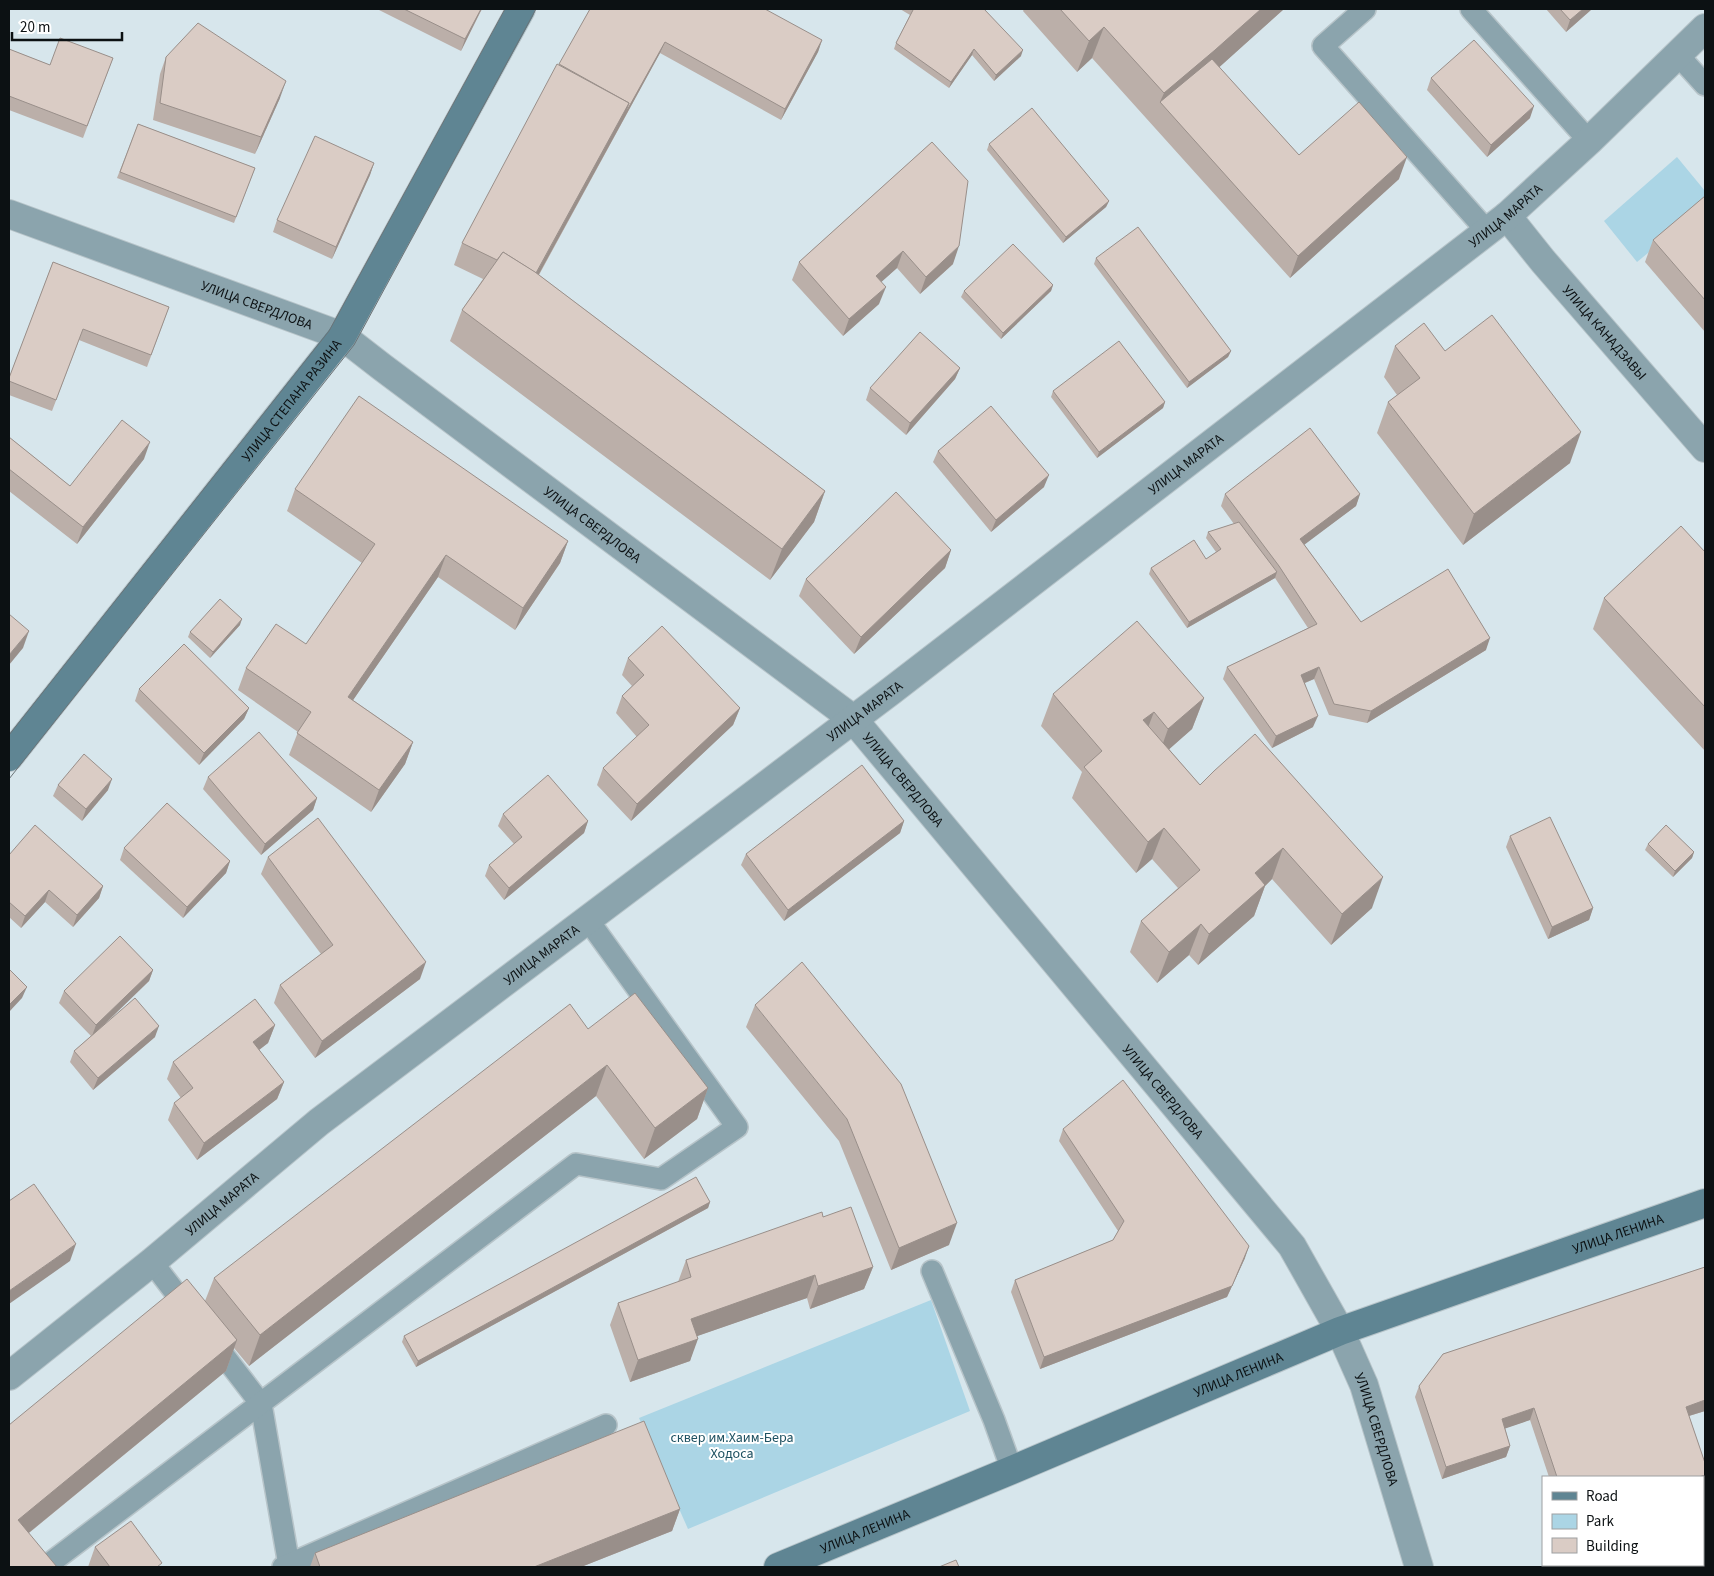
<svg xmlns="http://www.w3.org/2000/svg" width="1714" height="1576" font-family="'Source Sans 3',sans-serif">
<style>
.green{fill:#abd5e5}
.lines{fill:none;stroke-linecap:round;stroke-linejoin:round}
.service-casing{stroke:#b7c4c9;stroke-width:24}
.minor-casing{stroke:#b7c4c9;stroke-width:30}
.tertiary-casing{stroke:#b7c4c9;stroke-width:30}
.secondary-casing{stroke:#b7c4c9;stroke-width:30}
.service{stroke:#8ba4ad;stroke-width:21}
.minor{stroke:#8ba4ad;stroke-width:28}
.tertiary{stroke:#8ba4ad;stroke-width:28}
.secondary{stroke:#5f8593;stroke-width:28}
.tram{stroke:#6b7478;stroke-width:1}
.wall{fill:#bbafa9}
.shaded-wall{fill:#998f8a}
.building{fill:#daccc5;stroke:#998f8a}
.labels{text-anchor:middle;stroke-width:4;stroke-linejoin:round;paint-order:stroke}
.street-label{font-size:14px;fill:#0c1113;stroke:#fff}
.park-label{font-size:14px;fill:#1e5161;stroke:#fff}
</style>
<rect width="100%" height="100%" fill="#d7e6ec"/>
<!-- green -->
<g class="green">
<path d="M1677 157 1705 191V206L1637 262 1604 221Z"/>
<path d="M931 1300 970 1411 688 1529 639 1418Z"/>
</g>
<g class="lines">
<!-- service casing -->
<g class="service-casing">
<g id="service">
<path d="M1365 9 1323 46 1487 231"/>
<path d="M1471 9 1589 141"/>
<path d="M1678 55 1705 85"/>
<path d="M152 1262 191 1313"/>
<path d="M932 1271 994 1420 1012 1470"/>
<path d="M211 1339 261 1404 289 1565"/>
<path d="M45 1567 576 1164 661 1179 737 1127 588 920"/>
<path d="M283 1567 606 1425"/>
<path d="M1603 1567 1611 1565"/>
</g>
</g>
<!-- minor casing -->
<g class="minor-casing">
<g id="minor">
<path id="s1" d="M9 214 342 336 382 367 853 719 1292 1246 1340 1331 1364 1385 1419 1567"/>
<path id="s2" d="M1507 216 1543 261 1705 448"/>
</g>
</g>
<!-- tertiary casing -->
<g class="tertiary-casing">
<g id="tertiary">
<path id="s3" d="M9 1376 152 1262 319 1122 891 691 1507 216 1589 141 1705 28"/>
</g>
</g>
<!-- secondary casing -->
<g class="secondary-casing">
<g id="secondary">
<path id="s4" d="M9 757 342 336 521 9"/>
<path id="s5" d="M778 1567 1012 1470 1340 1331 1705 1203"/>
</g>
</g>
<!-- service -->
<use href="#service" class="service"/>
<!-- minor -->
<use href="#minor" class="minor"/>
<!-- tertiary -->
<use href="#tertiary" class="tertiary"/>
<!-- secondary -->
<use href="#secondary" class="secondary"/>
<!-- tram -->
<g class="tram">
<path d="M9 735 329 331 505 9"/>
<path d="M9 779 354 345 536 9"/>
</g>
</g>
<!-- wall -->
<g class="wall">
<path d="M377 9H482L461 51Z"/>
<path d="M590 9 822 40 818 52 781 120 660 53 539 275 825 491 814 522 770 580 450 341 462 310 483 279 454 265 462 243Z"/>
<path d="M900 9H984L1021 56 994 81 972 55 949 88 894 49 896 43 910 15Z"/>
<path d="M1024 9H1284L1219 67 1299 155 1399 179 1290 278 1092 58 1077 72 1023 11Z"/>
<path d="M1546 9H1592L1566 32Z"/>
<path d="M9 49 50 65 113 58 83 138 9 110Z"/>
<path d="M166 57 280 98 255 154 153 120 160 74Z"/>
<path d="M1431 78 1530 118 1487 157 1427 90Z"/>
<path d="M138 124 255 168 234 223 117 178Z"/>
<path d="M932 142 953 264 920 294 897 268 881 282 879 304 843 336 792 280 799 262Z"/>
<path d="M989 144 1109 201 1106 207 1063 243 987 150Z"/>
<path d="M374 163 370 175 332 259 273 232 277 220Z"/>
<path d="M1705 196V332L1645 262 1653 240Z"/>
<path d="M1096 258 1231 351 1228 357 1187 388 1094 264Z"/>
<path d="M53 262 169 307 147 367 79 340 52 411 9 395V378Z"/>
<path d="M1053 285 1051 291 1001 339 961 297 964 291Z"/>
<path d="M1395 346 1445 351 1570 463 1463 545 1377 433 1388 402 1397 395 1384 377Z"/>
<path d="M960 368 955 379 906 435 866 400 870 388Z"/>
<path d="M1053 391 1165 402 1163 408 1097 458 1051 397Z"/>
<path d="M9 437 70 486 144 459 77 544 9 491Z"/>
<path d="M938 451 1044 487 991 532 933 462Z"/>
<path d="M295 489 568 541 560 563 515 630 438 577 353 700 413 742 405 764 371 812 289 755 298 732 238 690 246 668 306 644 362 563 287 511Z"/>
<path d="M1225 494H1360L1356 506 1304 544 1361 622 1486 650 1367 723 1329 715 1314 679 1305 683 1313 727 1272 748 1223 679 1227 667 1308 628 1275 578 1187 628 1149 574 1151 568 1206 559 1216 552 1206 538 1208 532 1234 524 1221 506Z"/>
<path d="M951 550 945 568 854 654 799 596 806 579Z"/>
<path d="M1705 552V751L1593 629 1604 598Z"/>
<path d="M240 625 210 658 188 637 190 632Z"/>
<path d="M628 658 740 708 733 725 631 821 597 785 603 768 637 737 616 713 622 696 632 686 622 675Z"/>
<path d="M139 689 249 708 244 719 199 765 135 701Z"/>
<path d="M1053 694 1204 698 1192 729 1169 749 1200 785 1372 908 1331 945 1272 879 1265 886 1254 916 1198 965 1189 955 1157 983 1130 952 1141 921 1178 888 1152 859 1136 873 1072 798 1082 772 1041 726Z"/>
<path d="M208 777 317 798 313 810 261 855 203 789Z"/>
<path d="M58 785 108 790 82 821 53 796Z"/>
<path d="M503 814 588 821 584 833 504 900 485 876 489 865 514 844 498 826Z"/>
<path d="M904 821 900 833 784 921 741 865 746 854Z"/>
<path d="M1510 836 1593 908 1589 920 1548 939 1506 847Z"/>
<path d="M1648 844 1694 852 1692 858 1673 877 1645 850Z"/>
<path d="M124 848 230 861 226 873 183 918 120 860Z"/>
<path d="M9 855 103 886 99 898 73 927 45 902 21 928 9 917Z"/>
<path d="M268 857 420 979 315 1058 274 1003 280 985 321 954 261 874Z"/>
<path d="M153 970 149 981 105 1024 155 1037 93 1090 70 1062 74 1051 91 1036 59 1003 64 991Z"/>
<path d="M755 1005 949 1245 891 1270 839 1141 746 1027Z"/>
<path d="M275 1025 268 1043 259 1050 284 1082 277 1099 197 1160 168 1120 174 1103 181 1098 167 1079 173 1062Z"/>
<path d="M588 1029 708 1088 697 1119 644 1159 596 1096 249 1366 234 1348 226 1371 29 1533 9 1567V1425L205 1301 214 1278Z"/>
<path d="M1063 1129 1245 1258 1227 1297 1040 1369 1011 1292 1015 1280 1113 1240 1118 1231 1059 1141Z"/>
<path d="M710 1202 708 1208 416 1367 402 1342 404 1336Z"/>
<path d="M823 1217 873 1267 864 1289 810 1309 807 1298 697 1336 690 1361 630 1382 610 1325 618 1303 678 1282 686 1260Z"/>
<path d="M1705 1267V1411L1689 1416 1705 1463V1486H1703V1477H1549L1530 1420 1505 1428 1510 1446 1506 1457 1442 1479 1415 1397 1419 1386 1443 1354Z"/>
<path d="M680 1509 672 1531 581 1567H310L315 1553Z"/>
<path d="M95 1547 161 1567H88Z"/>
</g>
<!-- shaded-wall -->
<g class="shaded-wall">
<path d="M481 9H482L480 12 461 51 465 39Z"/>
<path d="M1261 9H1284L1204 81 1160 102 1164 93Z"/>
<path d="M1583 9H1592L1566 32 1570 20Z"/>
<path d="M1104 27 1092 58 1077 72 1089 41Z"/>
<path d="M822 40 818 52 781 120 785 109Z"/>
<path d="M665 42 660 53 523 303 532 281 629 103Z"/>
<path d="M974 49 972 55 949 88 951 82Z"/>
<path d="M1023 50 1021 56 994 81 996 75Z"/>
<path d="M286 81 280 98 255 154 261 137Z"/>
<path d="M1534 106 1530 118 1487 157 1491 145Z"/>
<path d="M1407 157 1399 179 1290 278 1298 256Z"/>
<path d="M374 163 370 175 332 259 336 247Z"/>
<path d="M1109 201 1106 207 1063 243 1066 237Z"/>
<path d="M959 246 953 264 920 294 926 277Z"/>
<path d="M903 251 897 268 869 293 876 276Z"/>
<path d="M1053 285 1051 291 1001 339 1003 333Z"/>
<path d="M886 287 879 304 843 336 849 319Z"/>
<path d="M1231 351 1228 357 1187 388 1189 382Z"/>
<path d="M960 368 955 379 906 435 910 423Z"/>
<path d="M1165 402 1163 408 1097 458 1099 452Z"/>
<path d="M1581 432 1570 463 1463 545 1474 514Z"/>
<path d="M150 442 144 459 77 544 83 527Z"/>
<path d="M1049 475 1044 487 991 532 996 520Z"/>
<path d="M825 491 814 522 770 580 782 549Z"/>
<path d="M1360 494 1356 506 1296 551 1300 539Z"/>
<path d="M568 541 560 563 515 630 523 608Z"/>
<path d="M951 550 945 568 854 654 861 637Z"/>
<path d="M446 555 438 577 340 719 348 697Z"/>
<path d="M1277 572 1275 578 1187 628 1189 622Z"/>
<path d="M242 619 240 625 210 658 213 652Z"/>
<path d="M29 631 23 648 9 665V655Z"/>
<path d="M1490 638 1486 650 1367 723 1371 711Z"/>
<path d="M1319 667 1314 679 1297 686 1301 675Z"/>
<path d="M1204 698 1192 729 1157 760 1168 729Z"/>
<path d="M249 708 244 719 199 765 204 753Z"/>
<path d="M740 708 733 725 631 821 637 804Z"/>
<path d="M1154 712 1142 743 1143 720Z"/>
<path d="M1318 716 1313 727 1272 748 1276 736Z"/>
<path d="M413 742 405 764 371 812 379 790Z"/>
<path d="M112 779 108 790 82 821 86 809Z"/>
<path d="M317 798 313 810 261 855 265 844Z"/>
<path d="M588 821 584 833 504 900 509 888Z"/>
<path d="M904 821 900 833 784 921 788 910Z"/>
<path d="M1164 828 1152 859 1136 873 1148 842Z"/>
<path d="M1283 848 1272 879 1265 886 1254 916 1198 965 1209 934 1255 873Z"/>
<path d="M1694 852 1692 858 1673 877 1675 871Z"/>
<path d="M230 861 226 873 183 918 187 907Z"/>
<path d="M1383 877 1372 908 1331 945 1342 914Z"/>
<path d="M103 886 99 898 73 927 77 915Z"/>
<path d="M49 890 45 902 21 928 25 916Z"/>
<path d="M1593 908 1589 920 1548 939 1552 927Z"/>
<path d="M1201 924 1189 955 1157 983 1169 952Z"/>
<path d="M426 962 420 979 315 1058 322 1041Z"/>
<path d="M153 970 149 981 92 1036 96 1025Z"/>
<path d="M27 987 22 998 9 1012V1005Z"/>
<path d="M275 1025 268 1043 247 1059 253 1042Z"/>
<path d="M159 1026 155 1037 93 1090 98 1078Z"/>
<path d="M607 1065 596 1096 249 1366 260 1335Z"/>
<path d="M284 1082 277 1099 197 1160 204 1143Z"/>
<path d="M708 1088 697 1119 644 1159 655 1128Z"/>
<path d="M710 1202 708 1208 416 1367 418 1361Z"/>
<path d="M957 1223 949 1245 891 1270 899 1248Z"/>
<path d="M76 1244 70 1261 9 1304V1291Z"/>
<path d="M1249 1246 1245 1258 1227 1297 1040 1369 1044 1357Z"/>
<path d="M873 1267 864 1289 810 1309 818 1286Z"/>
<path d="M815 1275 807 1298 683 1341 691 1319Z"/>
<path d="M698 1339 690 1361 630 1382 638 1360Z"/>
<path d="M237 1340 226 1371 9 1549 18 1520Z"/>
<path d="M1705 1400V1411L1682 1418 1686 1407Z"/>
<path d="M1534 1408 1530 1420 1498 1431 1502 1419Z"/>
<path d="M1510 1446 1506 1457 1442 1479 1446 1467Z"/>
<path d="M1705 1475V1486H1703V1477H1699Z"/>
<path d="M680 1509 672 1531 581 1567H534Z"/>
</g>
<!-- building -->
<g class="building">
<path d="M404 9H481L465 39Z"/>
<path d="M590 9H765L822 40 785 109 665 42 625 114 629 103 559 64Z"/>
<path d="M912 9H984L1023 50 996 75 974 49 951 82 896 43 913 10Z"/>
<path d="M1060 9H1261L1215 50 1164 93 1104 27 1089 41Z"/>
<path d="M1560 9H1583L1570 20Z"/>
<path d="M198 23 286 81 261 137 160 103 166 57Z"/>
<path d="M60 38 113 58 87 126 9 96V49L50 65Z"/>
<path d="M1474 40 1534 106 1491 145 1431 78Z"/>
<path d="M1212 59 1299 155 1359 102 1407 157 1298 256 1160 102Z"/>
<path d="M557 64 629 103 536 273 503 252 497 260 462 243Z"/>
<path d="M1032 108 1109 201 1066 237 989 144Z"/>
<path d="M138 124 255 168 236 217 120 172Z"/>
<path d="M315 136 374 163 336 247 277 220Z"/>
<path d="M932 142 968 181 959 246 926 277 903 251 876 276 886 287 849 319 799 262Z"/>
<path d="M1705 196V300L1653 240Z"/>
<path d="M1138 227 1231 351 1189 382 1096 258Z"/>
<path d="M1013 244 1053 285 1003 333 964 291Z"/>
<path d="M503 252 535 272 825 491 782 549 462 310Z"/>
<path d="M53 262 169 307 151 355 83 329 56 400 9 381V378Z"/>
<path d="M1492 315 1581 432 1474 514 1388 402 1420 378 1395 346 1424 323 1445 351Z"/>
<path d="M920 332 960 368 910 423 870 388Z"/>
<path d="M1119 341 1165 402 1099 452 1053 391Z"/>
<path d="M359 396 568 541 523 608 446 555 348 697 413 742 379 790 297 733 311 712 246 668 276 624 306 644 375 544 295 489Z"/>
<path d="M991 406 1049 475 996 520 938 451Z"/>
<path d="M122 420 150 442 83 527 9 469V437L70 486Z"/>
<path d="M1310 428 1360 494 1300 539 1361 622 1448 569 1490 638 1371 711 1334 704 1319 667 1301 675 1318 716 1276 736 1227 667 1317 624 1279 566 1225 494Z"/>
<path d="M896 492 951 550 861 637 806 579Z"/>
<path d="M1239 522 1277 572 1189 622 1151 568 1194 540 1206 559 1221 549 1208 532Z"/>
<path d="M1681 526 1705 552V707L1604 598Z"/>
<path d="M220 599 242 619 213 652 190 632Z"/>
<path d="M9 614 29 631 9 655Z"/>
<path d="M1137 621 1204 698 1168 729 1154 712 1143 720 1200 785 1214 771 1255 734 1383 877 1342 914 1283 848 1255 873 1265 885 1209 934 1201 924 1169 952 1141 921 1200 870 1164 828 1148 842 1084 767 1102 751 1053 694Z"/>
<path d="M662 626 740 708 637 804 603 768 649 725 622 696 644 675 628 658Z"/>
<path d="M184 644 249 708 204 753 139 689Z"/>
<path d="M259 732 317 798 265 844 208 777Z"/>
<path d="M84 754 112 779 86 809 58 785Z"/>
<path d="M862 765 904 821 788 910 746 854Z"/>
<path d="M548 775 588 821 509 888 489 865 522 837 503 814Z"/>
<path d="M167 803 230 861 187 907 124 848Z"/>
<path d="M1550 817 1593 908 1552 927 1510 836Z"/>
<path d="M318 818 426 962 322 1041 280 985 333 945 268 857Z"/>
<path d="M35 825 103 886 77 915 49 890 25 916 9 902V855Z"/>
<path d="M1666 825 1694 852 1675 871 1648 844Z"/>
<path d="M120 936 153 970 96 1025 64 991Z"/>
<path d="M802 962 901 1084 957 1223 899 1248 847 1119 755 1005Z"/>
<path d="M9 969 27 987 9 1005Z"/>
<path d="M635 993 708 1088 655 1128 607 1065 260 1335 214 1278 570 1004 588 1029Z"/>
<path d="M135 998 159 1026 98 1078 74 1051Z"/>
<path d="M255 999 275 1025 253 1042 284 1082 204 1143 174 1103 193 1088 173 1062Z"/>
<path d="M1123 1080 1249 1246 1232 1286 1044 1357 1015 1280 1113 1240 1124 1221 1063 1129Z"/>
<path d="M696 1177 710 1202 418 1361 404 1336Z"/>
<path d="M34 1184 76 1244 9 1291V1201Z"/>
<path d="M851 1207 873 1267 818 1286 815 1275 691 1319 698 1339 638 1360 618 1303 691 1277 686 1260 822 1212 823 1217Z"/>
<path d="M1705 1267V1400L1686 1407 1705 1463V1475L1699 1477H1557L1534 1408 1502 1419 1510 1446 1446 1467 1419 1386 1443 1354Z"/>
<path d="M187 1279 237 1340 18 1520 57 1567H9V1425Z"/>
<path d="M644 1421 680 1509 534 1567H320L315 1553Z"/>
<path d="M131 1521 162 1563 157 1567H110L95 1547Z"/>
<path d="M956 1560 959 1567H939Z"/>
</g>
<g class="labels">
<!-- street labels -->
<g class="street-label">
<text dy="5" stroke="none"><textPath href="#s3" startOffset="1894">УЛИЦА МАРАТА</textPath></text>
<text dy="5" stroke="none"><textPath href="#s1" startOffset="264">УЛИЦА СВЕРДЛОВА</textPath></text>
<text dy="5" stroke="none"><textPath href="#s2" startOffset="152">УЛИЦА КАНАДЗАВЫ</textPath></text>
<text dy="5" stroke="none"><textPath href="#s4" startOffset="455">УЛИЦА СТЕПАНА РАЗИНА</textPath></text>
<text dy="5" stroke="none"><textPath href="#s3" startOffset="1489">УЛИЦА МАРАТА</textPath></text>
<text dy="5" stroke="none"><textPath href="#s1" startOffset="668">УЛИЦА СВЕРДЛОВА</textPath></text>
<text dy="5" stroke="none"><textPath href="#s3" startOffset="1084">УЛИЦА МАРАТА</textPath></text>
<text dy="5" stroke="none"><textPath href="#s1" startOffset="1072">УЛИЦА СВЕРДЛОВА</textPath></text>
<text dy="5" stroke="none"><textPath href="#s3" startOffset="679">УЛИЦА МАРАТА</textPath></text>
<text dy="5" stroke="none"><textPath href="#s1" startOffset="1478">УЛИЦА СВЕРДЛОВА</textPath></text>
<text dy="5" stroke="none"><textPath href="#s3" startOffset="274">УЛИЦА МАРАТА</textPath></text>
<text dy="5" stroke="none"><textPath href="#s5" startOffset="904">УЛИЦА ЛЕНИНА</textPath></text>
<text dy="5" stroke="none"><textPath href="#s5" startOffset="499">УЛИЦА ЛЕНИНА</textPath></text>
<text dy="5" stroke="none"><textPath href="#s1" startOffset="1882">УЛИЦА СВЕРДЛОВА</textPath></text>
<text dy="5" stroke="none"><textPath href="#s5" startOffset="94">УЛИЦА ЛЕНИНА</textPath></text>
</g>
<!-- park labels -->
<g class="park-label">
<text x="732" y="1442">сквер им.Хаим-Бера<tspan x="732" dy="16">Ходоса</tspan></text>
</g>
</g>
<!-- border -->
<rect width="1714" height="1576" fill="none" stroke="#0c1113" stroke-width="20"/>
<!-- legend -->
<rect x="1542" y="1476" width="162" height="90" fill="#ffffff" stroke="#9ea0a1"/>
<rect x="1552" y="1492" width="25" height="8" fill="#5f8593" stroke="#9ea0a1"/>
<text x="1586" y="1501" font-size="15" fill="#0c1113">Road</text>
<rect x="1552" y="1514" width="25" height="15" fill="#abd5e5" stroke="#9ea0a1"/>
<text x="1586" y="1526" font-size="15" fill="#0c1113">Park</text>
<rect x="1552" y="1538" width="25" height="15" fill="#daccc5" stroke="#9ea0a1"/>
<text x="1586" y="1551" font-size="15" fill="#0c1113">Building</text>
<!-- scale -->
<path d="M12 32v8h110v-8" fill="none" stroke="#0c1113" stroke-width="2.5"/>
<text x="20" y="32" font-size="15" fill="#0c1113" stroke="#ffffff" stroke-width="4" paint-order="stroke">20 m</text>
</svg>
